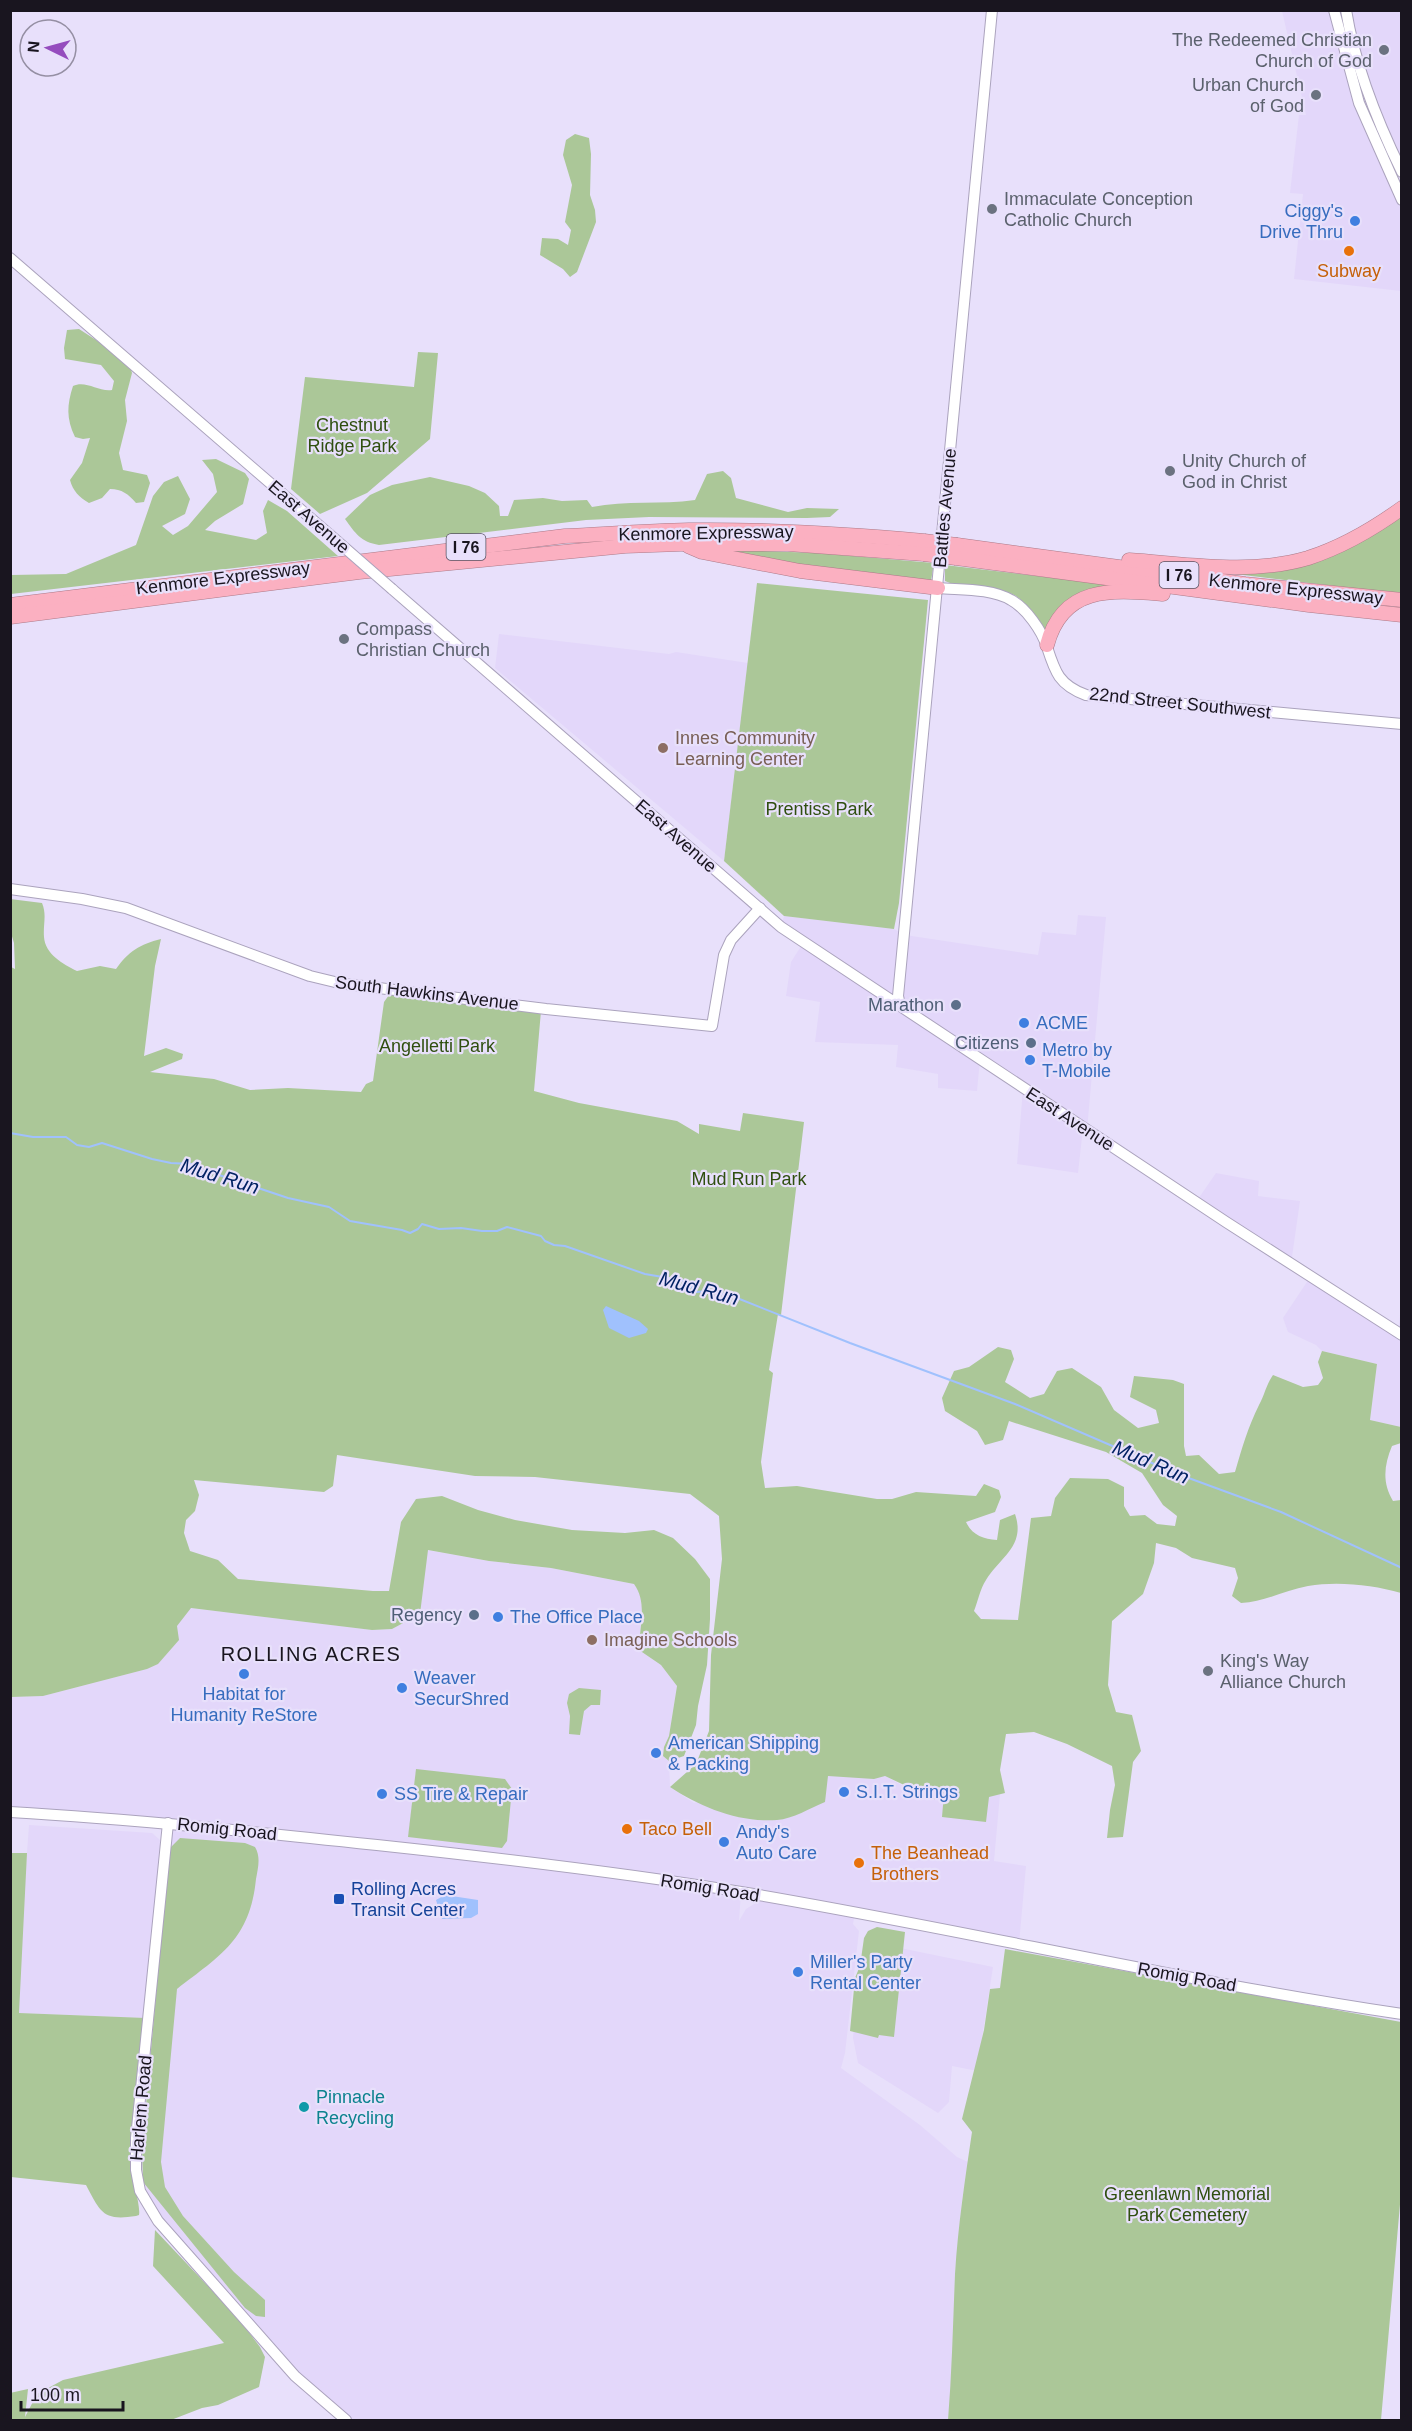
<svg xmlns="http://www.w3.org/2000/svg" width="1412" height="2431" font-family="Helvetica,sans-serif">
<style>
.built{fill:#e3d7fa;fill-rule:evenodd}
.green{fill:#abc798}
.water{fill:#a0c1fd}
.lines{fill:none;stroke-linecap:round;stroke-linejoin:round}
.stream{stroke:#a0c1fd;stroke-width:2}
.secondary-casing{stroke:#aba3bd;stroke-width:12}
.highway-casing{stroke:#ac7a88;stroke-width:15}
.secondary{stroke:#fff;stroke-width:10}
.highway{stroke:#fbb0c1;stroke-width:14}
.secondary-bridge-casing{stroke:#aba3bd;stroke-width:12;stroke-linecap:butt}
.highway-bridge-casing{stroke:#ac7a88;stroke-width:15;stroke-linecap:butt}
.secondary-bridge{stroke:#fff;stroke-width:10}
.highway-bridge{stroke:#fbb0c1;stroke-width:14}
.worship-dot{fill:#6b7280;stroke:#e8e0fb;stroke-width:2}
.shop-dot{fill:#3f7fe0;stroke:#e8e0fb;stroke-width:2}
.food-dot{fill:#e8710a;stroke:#e8e0fb;stroke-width:2}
.education-dot{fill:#8d6e63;stroke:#e8e0fb;stroke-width:2}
.service-dot{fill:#5c6f8a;stroke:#e8e0fb;stroke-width:2}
.transit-dot{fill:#1a4fb4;stroke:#e8e0fb;stroke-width:2}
.culture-dot{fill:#0f9aa8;stroke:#e8e0fb;stroke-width:2}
.labels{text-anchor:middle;stroke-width:4.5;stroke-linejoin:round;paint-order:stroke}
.shield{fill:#e8e0fb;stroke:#575261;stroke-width:1.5}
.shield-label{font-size:16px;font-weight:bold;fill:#19151f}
.worship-label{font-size:18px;fill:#5b616d;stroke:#e8e0fb;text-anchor:start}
.shop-label{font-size:18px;fill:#366cbe;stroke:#e8e0fb;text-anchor:start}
.food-label{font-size:18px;fill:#c56008;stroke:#e8e0fb;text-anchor:start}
.park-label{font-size:18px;fill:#2f4f0f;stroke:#e8e0fb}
.street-label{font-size:18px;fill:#19151f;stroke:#e8e0fb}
.education-label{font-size:18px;fill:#785e54;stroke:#e8e0fb;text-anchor:start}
.service-label{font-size:18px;fill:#4e5e75;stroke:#e8e0fb;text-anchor:end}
.transit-label{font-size:18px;fill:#164399;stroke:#e8e0fb;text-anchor:start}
.culture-label{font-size:18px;fill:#0d838f;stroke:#e8e0fb;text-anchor:start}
.water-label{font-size:20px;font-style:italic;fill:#022163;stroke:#e8e0fb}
.neighbourhood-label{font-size:20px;letter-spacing:1.5px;fill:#19151f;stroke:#e8e0fb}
</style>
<rect width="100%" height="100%" fill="#e8e0fb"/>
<!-- built -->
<g class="built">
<path d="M1282 11H1401V291L1294 279 1303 194 1290 193 1299 115H1306Z"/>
<path d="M499 634 669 654 676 652 748 663 724 861 495 668Z"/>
<path d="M1078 915 1106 917 1087 1130 1083 1128 1078 1173 1017 1164 1023 1088 980 1060 977 1091 938 1088V1074L896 1067 898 1045 815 1042 820 1002 786 996 791 962 803 943 781 927 784 916 894 929 905 935 1038 955 1042 932 1076 935Z"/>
<path d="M1216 1173 1259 1181 1258 1196 1300 1201 1291 1264 1196 1202Z"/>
<path d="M1309 1279 1398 1333 1401 1307V1427L1370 1420 1377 1364 1322 1351 1316 1345 1288 1332 1283 1318Z"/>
<path d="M427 1550 489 1561 551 1568 634 1584 640 1593 642 1606 639 1650 661 1665 677 1686 669 1736 664 1747 663 1756 669 1761 670 1787 694 1803 828 1768 885 1776 909 1789 1000 1794 994 1861 1026 1866 1019 1944 855 1913 853 1924 859 1931 845 2053 841 2068 920 2125 957 2157 968 2162 962 2201 955 2273 953 2362 948 2420H346L319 2399 168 2233 137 2181 168 1824 11 1813 10 1697 43 1696 147 1669 180 1619 190 1608 372 1630 392 1629 420 1614ZM741 1892 765 1897 746 1909 739 1921Z"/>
<path d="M29 1825 152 1833 161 1841 146 2018 19 2013 21 1932Z"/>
<path d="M866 1941 993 1967 977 2071 952 2066 949 2102 938 2113 858 2063 853 2038 858 1975Z"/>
</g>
<!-- green -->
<g class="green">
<path d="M575 134 589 138 591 154 590 195 595 210 596 222 577 272 570 277 563 269 540 255 542 238 558 239 568 245 571 230 565 222 572 185 563 155 566 140Z"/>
<path d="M79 329 113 351 130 366 132 373 125 400 127 421 119 453 123 470 147 475 150 483 144 502 136 503C128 494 122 489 110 489L102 498 89 503C79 497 73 491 70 480L82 463 90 438 83 439 75 437C66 418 67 405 73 386 86 380 98 392 112 390L114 381 101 365 65 359 64 348 67 330Z"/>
<path d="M418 352 438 353 430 439 367 493 320 514 291 489 305 377 414 387Z"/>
<path d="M216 459 245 473 249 479 243 504 215 521 205 530 256 540 267 533 263 511 268 500 287 511 338 556 11 594V575L66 574 136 545 153 496 164 482 178 476 190 499 185 514 162 526 173 535 188 526 217 492 213 474 202 460Z"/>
<path d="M723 471 731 478 736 498 788 512 807 508 839 509 830 517 807 518 649 517 586 520 379 545C361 542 355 533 345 519L370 495 392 485 430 477 469 486 485 493 499 506 500 516H508L514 500 543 498 562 501 587 500 592 507C626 500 661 505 695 500L707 474Z"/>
<path d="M1401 513V594L1227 573 1296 565Z"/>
<path d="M711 549 818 553 934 563 931 581 815 570Z"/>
<path d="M945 565 1114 585 1112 589C1071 596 1064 595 1045 635 1037 621 1030 605 1016 596 999 586 970 586 950 583L945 581Z"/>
<path d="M757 583 928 600 899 903 894 929 784 916 724 861Z"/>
<path d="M10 899 42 903C47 915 43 924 44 937 45 954 63 964 77 971L100 966 116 969C128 952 140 944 161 939L155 966 144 1056 166 1048 183 1054 182 1059 150 1072 214 1079 250 1090 288 1088 361 1092 366 1084 373 1081 384 1002 389 995 393 994 541 1011 534 1091 579 1103 677 1121 699 1134V1124L740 1131 743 1113 804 1122 781 1315 778 1314 769 1370 773 1373 761 1462 765 1488 797 1486 877 1499H892L916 1492 976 1496 984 1484 999 1490 1001 1497 995 1512 966 1522C972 1535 983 1539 997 1540L1000 1520 1015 1514C1026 1546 1000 1557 986 1580 980 1589 978 1601 974 1611L981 1619 1018 1620 1031 1518 1051 1516 1055 1498 1070 1478 1108 1479 1124 1487V1506L1130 1516 1145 1515 1157 1524 1175 1526 1177 1516 1163 1505 1142 1473 1106 1452 1009 1421 1003 1440 985 1445 977 1431 945 1411 942 1398 954 1371 969 1367 998 1347 1011 1350 1014 1359 1005 1382 1030 1398 1044 1394 1057 1371 1072 1368 1101 1387 1114 1410 1138 1428 1159 1423 1156 1410 1130 1397 1134 1376 1173 1380 1184 1384V1446L1186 1456 1199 1455 1219 1474 1235 1472C1242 1448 1248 1427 1259 1405 1265 1394 1266 1385 1273 1375L1303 1387 1318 1385 1323 1378 1318 1362 1322 1351 1377 1364 1370 1420 1401 1427V1443L1392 1446C1384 1465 1382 1483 1393 1501L1401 1500V1593C1373 1585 1338 1581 1308 1586 1285 1590 1265 1602 1241 1603L1232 1596 1238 1578 1235 1568 1192 1558 1176 1548 1156 1543 1154 1563 1143 1594 1112 1621 1108 1685 1116 1712 1132 1715 1141 1751 1133 1762 1123 1837 1107 1838 1110 1810 1115 1785 1112 1766 1067 1744 1034 1732 1006 1734 1000 1770 1005 1793 989 1797 986 1822 942 1817 944 1793 936 1800 885 1776 874 1779 828 1776 825 1802C810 1808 793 1819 777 1820 740 1823 700 1807 670 1787L696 1764 709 1731 711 1655 722 1559 719 1516 690 1494 535 1477 475 1476 337 1455 333 1486 324 1492 194 1480 199 1495 195 1511 186 1520 184 1533 190 1551 218 1560 238 1579 373 1591H389L401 1522 416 1499 442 1496 478 1510 515 1520 572 1530 625 1533 654 1530 673 1538 695 1559 710 1579V1619L707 1665 698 1706 696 1725 684 1756 669 1761 663 1756 664 1747 669 1736 677 1686 661 1665 639 1650C639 1628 648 1603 634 1584L551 1568 489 1561 428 1550 420 1614 392 1629 372 1630 191 1608 177 1626 179 1640 158 1664 147 1669 43 1696 11 1697V967L15 969 14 943 11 933Z"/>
<path d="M579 1688 601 1690 600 1705H591L584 1711 580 1735 569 1734 570 1716 567 1703 569 1694Z"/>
<path d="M416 1769 505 1779 512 1789 507 1841 502 1848 408 1837Z"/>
<path d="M180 1838 245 1843 255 1847C261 1857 258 1868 256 1879 250 1939 221 1955 177 1989L161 2162 165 2187 183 2216 234 2272 265 2300V2317L256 2316 245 2308 143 2182 142 2149 166 1884 171 1847Z"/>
<path d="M10 1853H27L19 2013 146 2018C141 2065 133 2113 131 2161 131 2175 141 2206 139 2215L136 2216C103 2221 101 2213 86 2185L11 2177Z"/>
<path d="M877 1927 905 1932 894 2037 879 2035 878 2038 850 2031 855 1978 860 1966 864 1938 868 1931Z"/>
<path d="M1005 1949 1401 2022V2193L1381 2420H948C952 2371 953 2323 955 2274 958 2226 965 2179 972 2132L962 2119 984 2030 990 1989 1000 1988Z"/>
<path d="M155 2230 239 2319 260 2347 265 2357 259 2387 218 2405 202 2408 171 2420H11L10 2393 28 2389 25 2417 37 2394 63 2380 224 2343 153 2266Z"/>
</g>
<!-- water -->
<g class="water">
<path d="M606 1306 639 1321 648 1329 646 1333 629 1338 609 1328 603 1310Z"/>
<path d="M445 1895 478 1900V1914L471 1918 442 1919 436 1900Z"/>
</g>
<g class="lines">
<!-- stream -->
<path class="stream" d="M10 1133 33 1137H66L77 1145 89 1147 102 1143 152 1159 171 1163 191 1164 201 1169 288 1198 329 1207 350 1221 402 1230 410 1233 418 1229 422 1224 439 1229 461 1228 482 1231H497L507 1227 541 1236 545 1241 554 1245 565 1246 645 1274 686 1281 696 1292 709 1291 737 1298 850 1343 1015 1404 1175 1473 1281 1512 1402 1568"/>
<!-- secondary casing -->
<g class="secondary-casing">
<g id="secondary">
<path d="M1334 10 1359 103 1402 200"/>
<path d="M1346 10C1355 66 1377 121 1402 172"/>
<path d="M10 258 329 534"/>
<path d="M938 588C960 590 991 588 1011 600 1026 608 1042 631 1047 647 1055 672 1059 685 1086 695L1402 724"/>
<path d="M392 589 781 927 1226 1222 1402 1335"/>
<path d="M10 889 82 899 126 908 310 976 339 983 546 1009 712 1026 724 955 731 940 760 908"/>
<path d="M900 1005 898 996 992 10"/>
<path d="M10 1812C133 1819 255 1832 377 1845 498 1858 620 1872 741 1892 962 1929 1180 1981 1402 2014"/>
<path d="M168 1823 136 2138V2170L140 2191 158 2221 295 2376 346 2420"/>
</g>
</g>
<!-- highway casing -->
<g class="highway-casing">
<g id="highway">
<path d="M957 545 1245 584 1402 600"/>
<path d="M688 546 702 552 800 571 938 588"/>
<path d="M956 558 1309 605 1402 615"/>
<path d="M1129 560C1188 564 1251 575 1308 558 1342 547 1373 529 1402 508"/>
<path d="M10 605 565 536C607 534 648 531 689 530 768 529 846 534 924 541"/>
<path d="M10 617 359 572 625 546 680 544H788L924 554"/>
<path d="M1047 645C1063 585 1112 590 1163 594"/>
</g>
</g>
<!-- secondary -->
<use href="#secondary" class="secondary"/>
<!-- highway -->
<use href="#highway" class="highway"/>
<!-- secondary-bridge casing -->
<g class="secondary-bridge-casing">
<path id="secondary-bridge" d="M329 534 392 589"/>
</g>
<!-- highway-bridge casing -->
<g class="highway-bridge-casing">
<g id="highway-bridge">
<path d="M924 541 957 545"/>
<path d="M924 554 956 558"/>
</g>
</g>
<!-- secondary-bridge -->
<use href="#secondary-bridge" class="secondary-bridge"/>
<!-- highway-bridge -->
<use href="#highway-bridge" class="highway-bridge"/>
</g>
<!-- markers -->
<g class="worship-dot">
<circle cx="1384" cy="50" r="6"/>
<circle cx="1316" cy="95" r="6"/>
<circle cx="992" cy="209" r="6"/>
<circle cx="1170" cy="471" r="6"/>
<circle cx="344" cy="639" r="6"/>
<circle cx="1208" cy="1671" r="6"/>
</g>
<g class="shop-dot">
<circle cx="1355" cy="221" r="6"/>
<circle cx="1024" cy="1023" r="6"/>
<circle cx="1030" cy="1060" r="6"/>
<circle cx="498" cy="1617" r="6"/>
<circle cx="244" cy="1674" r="6"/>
<circle cx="402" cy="1688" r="6"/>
<circle cx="656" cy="1753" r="6"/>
<circle cx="844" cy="1792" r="6"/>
<circle cx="382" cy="1794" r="6"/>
<circle cx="724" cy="1842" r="6"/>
<circle cx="798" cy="1972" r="6"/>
</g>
<g class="food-dot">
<circle cx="1349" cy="251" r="6"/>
<circle cx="627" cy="1829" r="6"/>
<circle cx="859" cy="1863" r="6"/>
</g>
<g class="education-dot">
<circle cx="663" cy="748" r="6"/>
<circle cx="592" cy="1640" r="6"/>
</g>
<g class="service-dot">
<circle cx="956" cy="1005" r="6"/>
<circle cx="1031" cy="1043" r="6"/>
<circle cx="474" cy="1615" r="6"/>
</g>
<rect class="transit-dot" x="333" y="1893" width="12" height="12" rx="3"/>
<circle class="culture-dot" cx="304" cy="2107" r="6"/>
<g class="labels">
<!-- shield labels -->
<g class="shield">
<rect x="446.5" y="534" width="39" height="26" rx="4.5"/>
<rect x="1159.5" y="562" width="39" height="26" rx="4.5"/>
</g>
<g class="shield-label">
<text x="466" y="553">I 76</text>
<text x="1179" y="581">I 76</text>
</g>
<!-- worship labels -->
<g class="worship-label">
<text x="1372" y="46" text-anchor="end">The Redeemed Christian<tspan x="1372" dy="21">Church of God</tspan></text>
<text x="1304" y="91" text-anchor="end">Urban Church<tspan x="1304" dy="21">of God</tspan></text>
<text x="1004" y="205">Immaculate Conception<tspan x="1004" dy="21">Catholic Church</tspan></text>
<text x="1182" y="467">Unity Church of<tspan x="1182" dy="21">God in Christ</tspan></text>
<text x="356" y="635">Compass<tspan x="356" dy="21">Christian Church</tspan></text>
<text x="1220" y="1667">King's Way<tspan x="1220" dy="21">Alliance Church</tspan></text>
</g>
<!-- shop labels -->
<g class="shop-label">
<text x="1343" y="217" text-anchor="end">Ciggy's<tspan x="1343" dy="21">Drive Thru</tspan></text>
<text x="1036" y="1029">ACME</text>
<text x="1042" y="1056">Metro by<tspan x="1042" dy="21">T-Mobile</tspan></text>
<text x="510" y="1623">The Office Place</text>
<text x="414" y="1684">Weaver<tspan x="414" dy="21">SecurShred</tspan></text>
<text x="244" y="1700" text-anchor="middle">Habitat for<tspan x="244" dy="21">Humanity ReStore</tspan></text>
<text x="668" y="1749">American Shipping<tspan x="668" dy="21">&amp; Packing</tspan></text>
<text x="856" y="1798">S.I.T. Strings</text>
<text x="394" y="1800">SS Tire &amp; Repair</text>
<text x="736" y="1838">Andy's<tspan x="736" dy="21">Auto Care</tspan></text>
<text x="810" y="1968">Miller's Party<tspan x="810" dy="21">Rental Center</tspan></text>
</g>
<!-- food labels -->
<g class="food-label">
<text x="1349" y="277" text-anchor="middle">Subway</text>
<text x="639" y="1835">Taco Bell</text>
<text x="871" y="1859">The Beanhead<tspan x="871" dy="21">Brothers</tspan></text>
</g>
<!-- park labels -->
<g class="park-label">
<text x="352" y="431">Chestnut<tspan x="352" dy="21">Ridge Park</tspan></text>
<text x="819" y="815">Prentiss Park</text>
<text x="437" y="1052">Angelletti Park</text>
<text x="749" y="1185">Mud Run Park</text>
<text x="1187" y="2200">Greenlawn Memorial<tspan x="1187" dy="21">Park Cemetery</tspan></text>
</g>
<!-- street labels -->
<g class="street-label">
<text transform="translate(945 508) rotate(-85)" y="6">Battles Avenue</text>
<text transform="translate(309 517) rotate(41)" y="6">East Avenue</text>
<text transform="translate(706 533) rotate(-1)" y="6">Kenmore Expressway</text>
<text transform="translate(223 578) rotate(-7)" y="6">Kenmore Expressway</text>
<text transform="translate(1296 589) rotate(6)" y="6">Kenmore Expressway</text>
<text transform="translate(1180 703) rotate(6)" y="6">22nd Street Southwest</text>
<text transform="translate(676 836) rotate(41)" y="6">East Avenue</text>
<text transform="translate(427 993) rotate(7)" y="6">South Hawkins Avenue</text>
<text transform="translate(1070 1119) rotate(33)" y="6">East Avenue</text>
<text transform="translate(227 1829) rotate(6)" y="6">Romig Road</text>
<text transform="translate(710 1888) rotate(9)" y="6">Romig Road</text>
<text transform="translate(1187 1977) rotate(10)" y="6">Romig Road</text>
<text transform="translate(141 2108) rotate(-85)" y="6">Harlem Road</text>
</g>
<!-- education labels -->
<g class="education-label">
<text x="675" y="744">Innes Community<tspan x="675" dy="21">Learning Center</tspan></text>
<text x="604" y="1646">Imagine Schools</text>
</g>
<!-- service labels -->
<g class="service-label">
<text x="944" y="1011">Marathon</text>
<text x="1019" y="1049">Citizens</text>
<text x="462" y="1621">Regency</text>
</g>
<!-- transit labels -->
<g class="transit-label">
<text x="351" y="1895">Rolling Acres<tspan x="351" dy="21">Transit Center</tspan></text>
</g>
<!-- culture labels -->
<g class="culture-label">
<text x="316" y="2103">Pinnacle<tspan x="316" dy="21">Recycling</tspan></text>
</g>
<!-- water labels -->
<g class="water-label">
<text transform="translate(220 1176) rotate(17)" y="7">Mud Run</text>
<text transform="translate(699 1288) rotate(15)" y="7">Mud Run</text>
<text transform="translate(1151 1462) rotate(23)" y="7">Mud Run</text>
</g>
<!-- neighbourhood labels -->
<g class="neighbourhood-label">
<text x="311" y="1661">ROLLING ACRES</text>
</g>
</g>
<!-- border -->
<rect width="1412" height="2431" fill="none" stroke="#19151f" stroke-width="24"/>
<!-- north arrow -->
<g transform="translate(48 48) rotate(275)"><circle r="28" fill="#e8e0fb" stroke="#958fa3" stroke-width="1.5"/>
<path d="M0-4.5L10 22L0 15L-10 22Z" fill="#954cbe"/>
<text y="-9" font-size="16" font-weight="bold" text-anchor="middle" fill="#19151f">N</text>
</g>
<!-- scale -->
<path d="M21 2401v9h102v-9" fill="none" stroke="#19151f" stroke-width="3"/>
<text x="30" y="2401" font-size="18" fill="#19151f" stroke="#e8e0fb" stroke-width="4.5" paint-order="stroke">100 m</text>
</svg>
